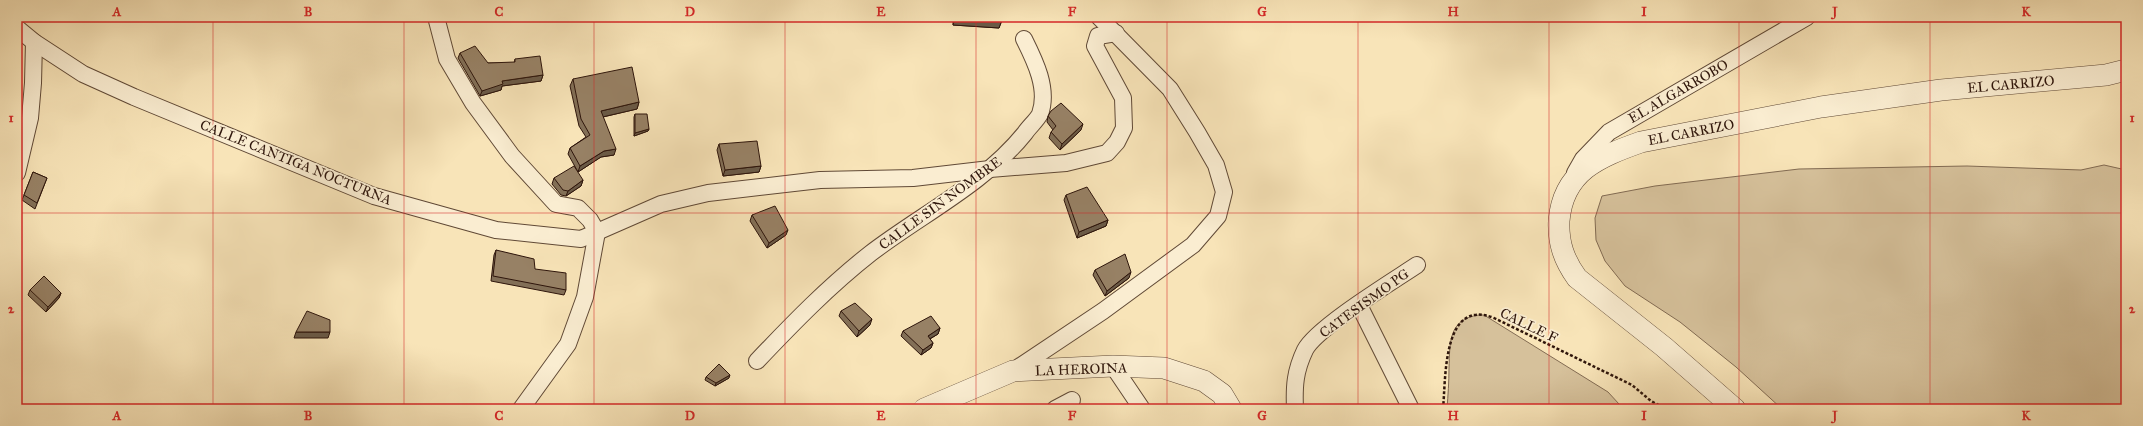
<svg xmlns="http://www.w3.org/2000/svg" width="2143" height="426" font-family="'IM FELL Great Primer',serif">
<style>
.green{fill:#d6c19b;stroke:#826b53}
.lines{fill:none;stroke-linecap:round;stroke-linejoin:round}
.minor-casing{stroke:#604936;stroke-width:18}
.tertiary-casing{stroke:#604936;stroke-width:22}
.path{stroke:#2e150b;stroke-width:2.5;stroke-dasharray:3 2;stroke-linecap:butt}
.minor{stroke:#faedd1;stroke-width:16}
.tertiary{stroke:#faedd1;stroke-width:21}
.wall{fill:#826f57;stroke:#2e150b}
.shaded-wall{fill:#6a5a47;stroke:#2e150b}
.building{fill:#978165;stroke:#2e150b}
.grid{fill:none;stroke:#d62828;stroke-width:1;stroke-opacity:0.55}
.labels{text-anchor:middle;stroke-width:3.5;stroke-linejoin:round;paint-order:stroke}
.street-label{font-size:14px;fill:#2e150b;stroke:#faedd1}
.neatline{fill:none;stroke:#d62828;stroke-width:1.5}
.grid-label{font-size:13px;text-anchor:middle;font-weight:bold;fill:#d62828}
</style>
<rect width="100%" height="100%" fill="#f8e4b8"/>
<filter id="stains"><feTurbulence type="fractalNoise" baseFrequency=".005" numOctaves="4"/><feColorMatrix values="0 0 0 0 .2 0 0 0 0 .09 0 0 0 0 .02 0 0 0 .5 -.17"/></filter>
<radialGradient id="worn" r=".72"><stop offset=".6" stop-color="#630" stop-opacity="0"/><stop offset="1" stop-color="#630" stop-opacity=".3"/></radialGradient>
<!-- green -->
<g class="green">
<path d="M2104 165 2126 170V409H1782L1736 367 1680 322 1625 286 1605 261 1596 240 1595 218 1602 196 1655 186 1799 169 1967 166 2081 170Z"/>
<path d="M1479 315H1484L1608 392 1619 404V409H1447C1448 395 1449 382 1449 368 1450 343 1448 319 1479 315Z"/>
</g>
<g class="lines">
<!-- minor casing -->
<g class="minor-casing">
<g id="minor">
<path d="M436 17 447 59 473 103 512 156 556 204 578 208 590 220 597 232 585 297 568 344 521 409"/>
<path d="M17 28 34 42 83 74 134 97 374 196 496 230 581 239 661 204 708 193 820 180 913 178 990 169 1066 163 1107 153 1117 142 1124 128 1123 98 1095 46 1098 36 1116 33"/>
<path d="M17 173 30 118 33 83 34 42"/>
<path d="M1575 173 1583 159 1609 132 1807 17"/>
<path d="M1359 305 1411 409"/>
<path d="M757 361C793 323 829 286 871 253 922 214 984 184 1025 133 1029 127 1037 120 1040 114 1049 89 1035 61 1024 39"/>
<path d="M1113 366 1142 409"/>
<path d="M1013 371 1103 311 1193 245 1218 216 1224 192 1216 165 1197 132 1170 89 1099 17"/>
<path d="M1055 409 1072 400"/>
<path d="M1295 409C1294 386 1295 371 1305 350 1316 328 1393 281 1417 265"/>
</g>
</g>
<!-- tertiary casing -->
<g class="tertiary-casing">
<g id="tertiary">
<path d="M924 409 1013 371 1113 366 1164 368 1204 381 1222 394 1231 409"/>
<path d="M1735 409 1664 347 1577 278C1564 260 1558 243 1559 221 1563 171 1599 157 1641 142L1821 107 1941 90 2106 75 2126 70"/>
</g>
</g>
<!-- path -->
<path class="path" d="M1443 409C1446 379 1442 297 1494 318L1632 385 1651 401 1666 409"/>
<!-- minor -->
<use href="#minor" class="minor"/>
<!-- tertiary -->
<use href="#tertiary" class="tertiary"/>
</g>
<!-- wall -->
<g class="wall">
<path d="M889 17H902L901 21Z"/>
<path d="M953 17H1002V20L999 28 953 25Z"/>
<path d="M460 53 488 63H514L515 59 543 75 541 81 502 86 501 90 480 96 458 58Z"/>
<path d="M573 79 639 102 637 109 603 117 614 155 601 157 578 172 568 154 570 148 586 137 579 126 570 86Z"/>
<path d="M635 114 649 129 648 131 634 136V117Z"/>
<path d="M1048 116 1081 130 1060 150 1049 138 1051 132 1053 130 1047 122Z"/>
<path d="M719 144 761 166 759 172 723 176 717 150Z"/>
<path d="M33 172 47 178 35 209 22 200Z"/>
<path d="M554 178 583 180 581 186 566 196 561 195 552 184Z"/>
<path d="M1066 195 1108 220 1106 226 1077 238 1064 200Z"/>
<path d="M752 215 786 235 767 248 750 221Z"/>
<path d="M496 250 566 290 564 295 491 281 494 255Z"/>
<path d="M1095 270 1129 278 1105 296 1093 275Z"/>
<path d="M30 290 61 293 59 298 46 312 28 295Z"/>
<path d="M841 311 870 325 857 337 839 316Z"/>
<path d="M940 328 938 334 930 339 933 343 931 348 921 355 901 336 903 331Z"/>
<path d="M706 377 729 378 715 386 705 380Z"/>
</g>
<!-- shaded-wall -->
<g class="shaded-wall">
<path d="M955 18 1002 20 999 28 953 25Z"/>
<path d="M543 75 541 81 502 86 501 90 480 96 482 91 502 81Z"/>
<path d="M639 102 637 109 598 118 601 111Z"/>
<path d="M1083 124 1081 130 1060 150 1062 144Z"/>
<path d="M649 129 648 131 634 136 635 133Z"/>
<path d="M616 149 614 155 601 157 578 172 580 166 604 151Z"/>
<path d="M761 166 759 172 723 176 725 170Z"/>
<path d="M583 180 581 186 566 196 568 191Z"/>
<path d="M1108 220 1106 226 1077 238 1079 232Z"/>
<path d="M788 230 786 235 767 248 769 243Z"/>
<path d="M1131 272 1129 278 1105 296 1107 291Z"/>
<path d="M61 293 59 298 46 312 48 307Z"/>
<path d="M872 319 870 325 857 337 859 331Z"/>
<path d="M940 328 938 334 926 341 928 336Z"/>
<path d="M296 332H330L328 338H294Z"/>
<path d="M933 343 931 348 921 355 923 350Z"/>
<path d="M730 375 729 378 715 386 716 383Z"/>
</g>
<!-- building -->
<g class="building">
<path d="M955 17H1002V20L955 18Z"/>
<path d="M475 46 488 63 515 62V59L540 56 543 75 502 81 503 84 482 91 460 53Z"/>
<path d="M632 67 639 102 601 111 616 149 604 151 580 166 570 148 590 135 581 119 573 79Z"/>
<path d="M1061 103 1083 124 1062 144 1051 132 1056 126 1048 116 1051 111Z"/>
<path d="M635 114H647L649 129 635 133Z"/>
<path d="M757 141 761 166 725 170 719 144Z"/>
<path d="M574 166 583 180 568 191 563 190 554 178Z"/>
<path d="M33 172 47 178 37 203 24 195Z"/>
<path d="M1087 187 1108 220 1079 232 1066 195Z"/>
<path d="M775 206 788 230 769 243 752 215Z"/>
<path d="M496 250 534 259 535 269 566 273V290L493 276Z"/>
<path d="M1125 254 1131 272 1107 291 1095 270Z"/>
<path d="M44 276 61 293 48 307 30 290Z"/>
<path d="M855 303 872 319 859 331 841 311Z"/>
<path d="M307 311 330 320V332H296Z"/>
<path d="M931 316 940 328 928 336 933 343 923 350 903 331Z"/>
<path d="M719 364 730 375 716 383 706 377Z"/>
</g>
<!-- grid -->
<path class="grid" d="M213 17V409M404 17V409M594 17V409M785 17V409M976 17V409M1167 17V409M1358 17V409M1549 17V409M1739 17V409M1930 17V409M17 213H2126"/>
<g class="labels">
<!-- street labels -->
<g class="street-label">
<text transform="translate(2011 84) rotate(-5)" y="5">EL CARRIZO</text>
<text transform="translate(1678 91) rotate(-30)" y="5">EL ALGARROBO</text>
<text transform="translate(1691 132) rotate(-11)" y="5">EL CARRIZO</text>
<text transform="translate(296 162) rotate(22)" y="5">CALLE CANTIGA NOCTURNA</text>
<text transform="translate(940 203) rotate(-36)" y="5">CALLE SIN NOMBRE</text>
<text transform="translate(1364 303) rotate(-36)" y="5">CATESISMO PG</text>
<text transform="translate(1529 325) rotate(26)" y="5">CALLE F</text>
<text transform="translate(1081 369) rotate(-2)" y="5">LA HEROINA</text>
</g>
</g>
<!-- margin -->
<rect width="2143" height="426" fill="none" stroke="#f8e4b8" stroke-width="44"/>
<rect x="22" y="22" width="2099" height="382" class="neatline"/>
<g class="grid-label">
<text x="117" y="16">A</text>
<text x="308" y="16">B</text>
<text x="499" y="16">C</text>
<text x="690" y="16">D</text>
<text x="881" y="16">E</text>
<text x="1072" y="16">F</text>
<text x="1262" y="16">G</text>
<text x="1453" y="16">H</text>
<text x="1644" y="16">I</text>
<text x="1835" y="16">J</text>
<text x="2026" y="16">K</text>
<text x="11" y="122">1</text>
<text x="2132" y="122">1</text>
<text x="11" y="313">2</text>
<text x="2132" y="313">2</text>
<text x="117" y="420">A</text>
<text x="308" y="420">B</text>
<text x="499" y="420">C</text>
<text x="690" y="420">D</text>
<text x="881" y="420">E</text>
<text x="1072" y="420">F</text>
<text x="1262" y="420">G</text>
<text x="1453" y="420">H</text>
<text x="1644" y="420">I</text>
<text x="1835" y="420">J</text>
<text x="2026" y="420">K</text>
</g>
<rect width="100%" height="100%" filter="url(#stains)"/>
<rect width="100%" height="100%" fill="url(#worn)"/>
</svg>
